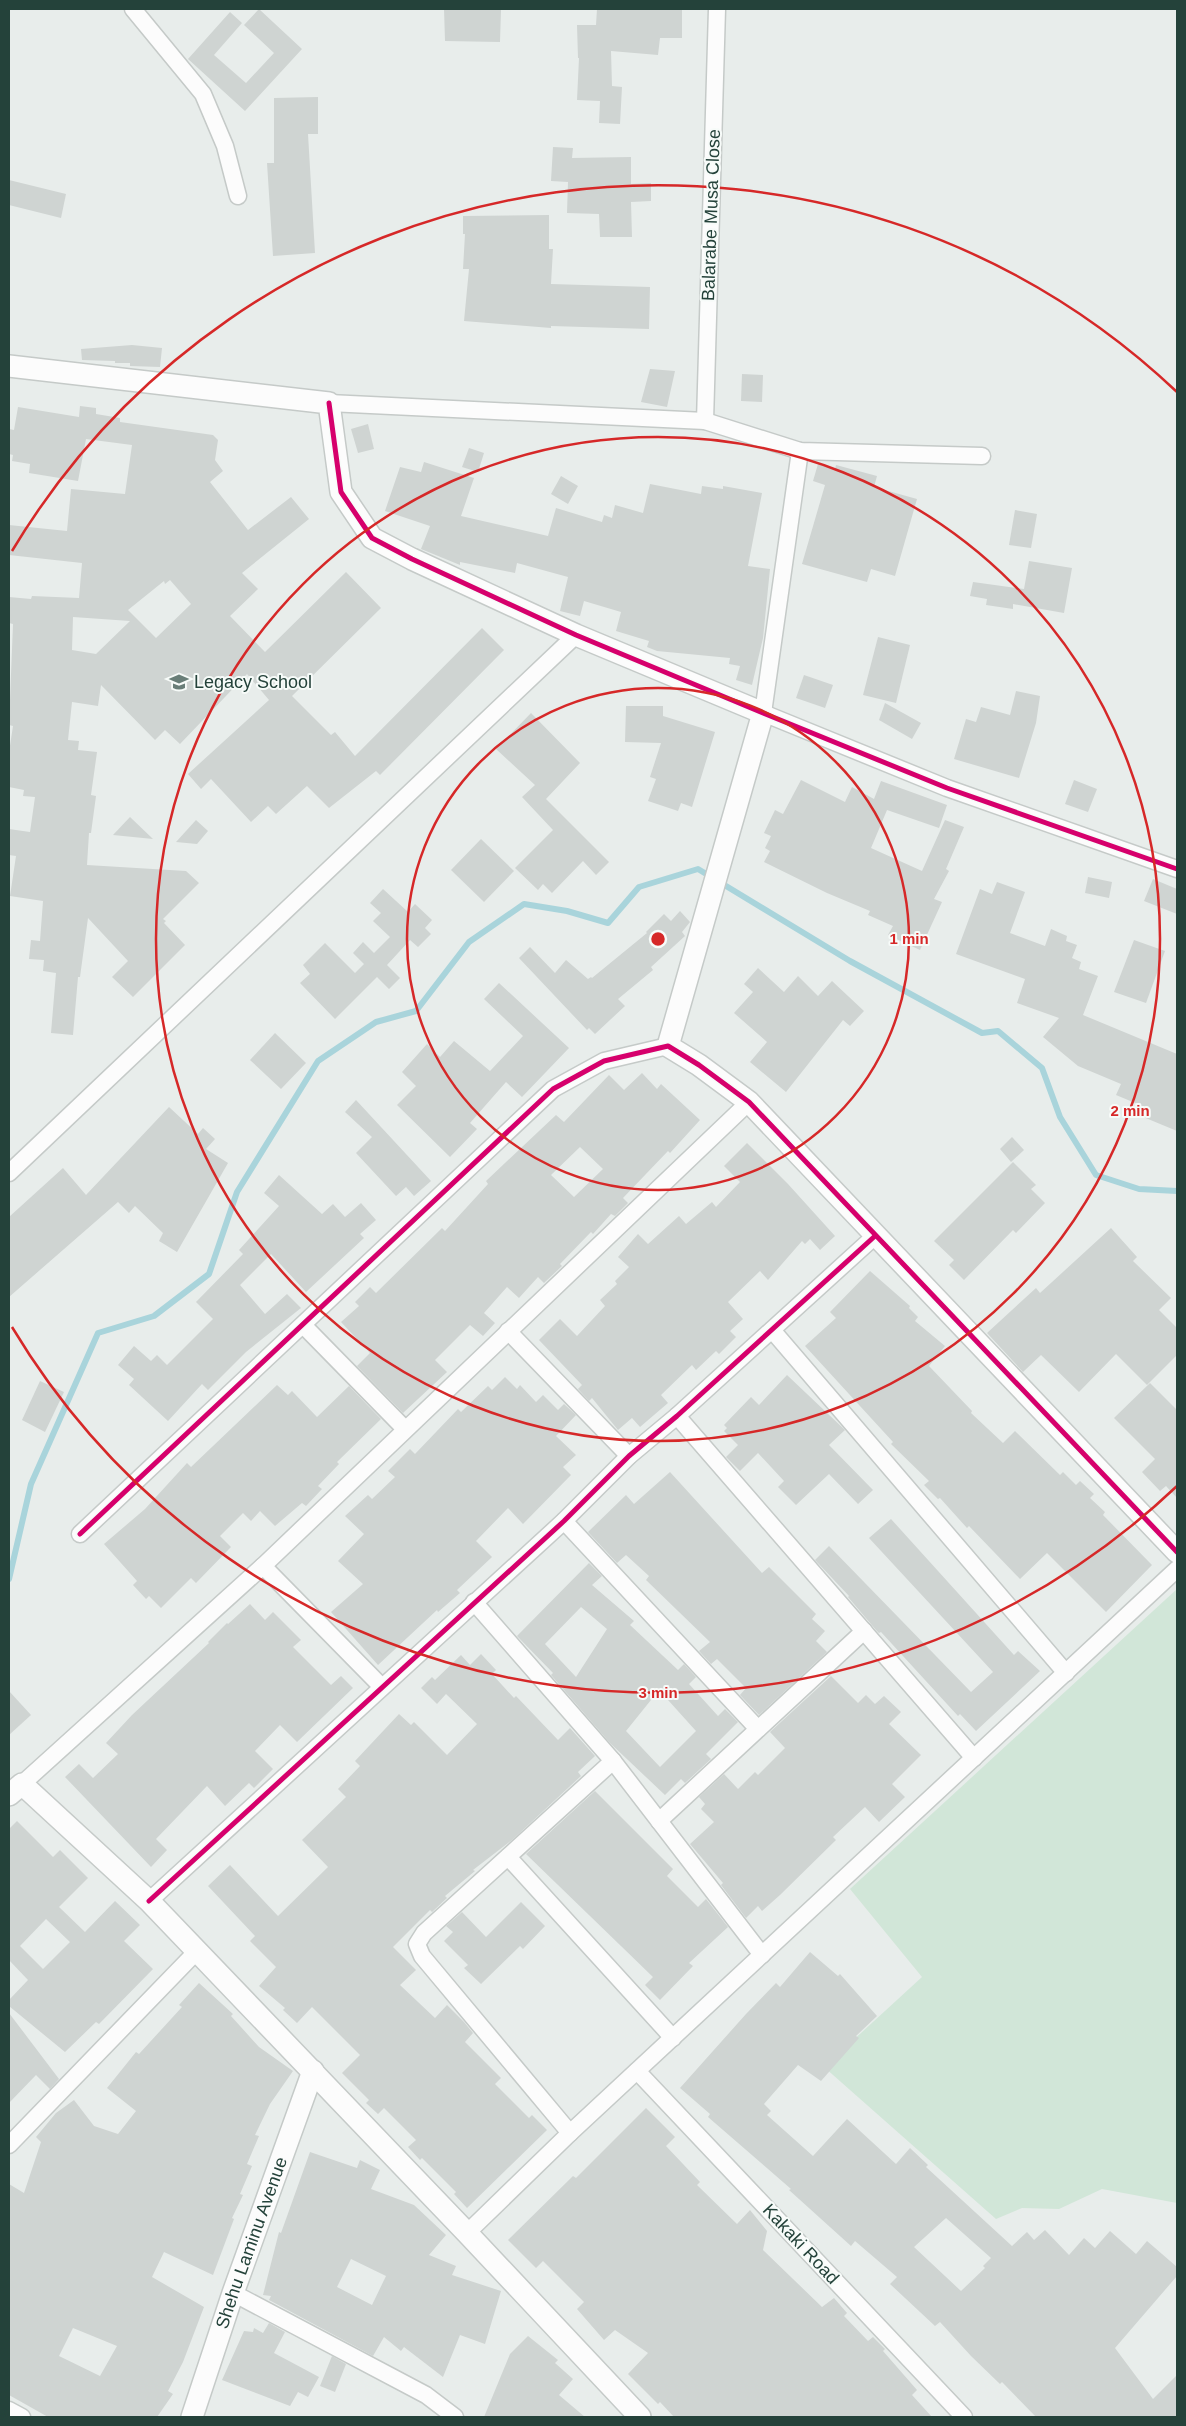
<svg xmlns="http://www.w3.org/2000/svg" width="1186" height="2426" font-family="Arial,sans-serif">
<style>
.green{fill:#d1e6d8}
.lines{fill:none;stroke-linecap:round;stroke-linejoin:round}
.stream{stroke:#a9d4db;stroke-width:6}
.building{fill:#cfd4d2;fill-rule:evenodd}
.minor-casing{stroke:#c5cac8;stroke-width:19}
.tertiary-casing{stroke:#c5cac8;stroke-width:24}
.minor{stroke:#fcfcfc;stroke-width:16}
.tertiary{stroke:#fcfcfc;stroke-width:21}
.cycleway-casing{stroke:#f7fbf9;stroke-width:8}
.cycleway{stroke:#d6006c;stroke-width:5}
.ring{fill:none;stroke:#d62828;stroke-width:2.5}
.labels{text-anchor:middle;stroke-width:4;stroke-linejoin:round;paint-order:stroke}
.street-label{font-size:18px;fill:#24423a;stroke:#f7fbf9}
.poi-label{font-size:18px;fill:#24423a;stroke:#f7fbf9;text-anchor:start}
.centre{fill:#d62828;stroke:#f7fbf9;stroke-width:2.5}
.ring-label{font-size:15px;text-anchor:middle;font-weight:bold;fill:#d62828;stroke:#f7fbf9;stroke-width:4;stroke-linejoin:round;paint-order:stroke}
</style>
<rect width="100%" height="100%" fill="#e8edeb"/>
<!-- green -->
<path class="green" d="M1177 1589V2203L1102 2189 1059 2209 1022 2208 996 2219 824 2067 922 1977 850 1889Z"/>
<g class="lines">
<!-- stream -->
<path class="stream" d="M9 1579 31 1484 98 1333 154 1316 209 1274 237 1192 318 1061 376 1022 416 1011 469 942 524 904 567 911 608 923 639 887 698 869 850 961 982 1033 998 1031 1042 1068 1060 1117 1096 1175 1139 1189 1177 1191"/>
</g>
<!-- building -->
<g class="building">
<path d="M259 9 302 49 245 111 188 59 230 12 242 23 214 55 246 83 274 53 244 25Z"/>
<path d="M444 9H501L500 42 445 41Z"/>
<path d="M597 9H682V38H660L658 55 611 51 612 86 622 87 620 124 599 123 600 101 577 100 579 58H578L577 25H596Z"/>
<path d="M318 97V134H308L315 253 273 256 267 163H274V98Z"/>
<path d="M553 147 573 148 572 158 631 157V184L651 183V201L631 202 632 237H600L599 214 567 213 568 182 551 181Z"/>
<path d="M9 180 66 194 61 218 9 205Z"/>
<path d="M549 215V249H553L551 284 650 287 649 329 551 326V328L464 321 469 269H463L465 234H463V216Z"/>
<path d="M132 345 162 348 160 367 130 366V363H115V361L82 360 81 349Z"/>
<path d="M650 369 675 371 667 407 641 402Z"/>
<path d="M742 374 763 375 762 402 741 401Z"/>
<path d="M80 406 96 408V414L120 418V422L213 435 218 440 215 460 223 471 210 482 248 530 291 497 309 519 242 573 258 589 230 616 265 652 346 572 381 608 292 696 331 735 335 732 355 756 482 628 504 650 380 775 376 771 329 808 307 786 276 814 268 806 251 822 211 779 201 789 188 774 269 700 247 674 180 744 165 730 155 740 101 685 98 706 72 702 68 740 79 741 78 750 97 752 91 795 96 796 91 833H89L87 865 186 871 199 883 163 919 166 921 164 923 185 945 133 997 112 977 128 961 88 918 80 977H78L73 1035 51 1033 56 973 43 971 44 960 29 959 31 940 40 941 43 901 10 896 16 856 9 855V829L30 832 35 797 23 796 24 790 9 787V752L13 726 9 725 13 624 9 623V597L31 599 32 596 79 598 82 563 9 555V525L67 531 71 489 125 494 132 445 86 439 78 481 29 473 30 464 12 461 13 455 9 454V429L14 430 18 407 79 417ZM170 580 191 604 156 638 128 610 164 581 165 584ZM73 617 130 621 96 654 72 650Z"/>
<path d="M368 424 374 449 358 453 351 429Z"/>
<path d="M469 448 484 453 478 472 462 467Z"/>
<path d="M424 462 474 478 461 516 548 536 556 508 602 522 604 515 612 518 615 505 643 513 650 484 701 494 702 486 723 489V486L762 493 748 566 770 569 763 638 752 685 736 680 740 666 729 664 730 658 657 651 647 647 649 641 616 631 621 612 584 601 580 616 560 611 568 577 517 563 515 573 460 562V565L421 549 430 526 385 511 400 467 421 472Z"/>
<path d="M818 464 835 469 836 465 877 476 874 487 917 499 895 576 871 569 867 582 802 564 825 485 813 481Z"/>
<path d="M561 476 578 486 568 504 551 494Z"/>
<path d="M1015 510 1037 514 1031 548 1009 545Z"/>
<path d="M1029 561 1072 568 1064 613 1013 604V609L986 605 987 599 970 596 973 582 1024 589Z"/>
<path d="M878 637 910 645 896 703 863 695Z"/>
<path d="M804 675 833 685 825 708 796 698Z"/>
<path d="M1016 691 1040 696 1036 723 1019 778 954 759 966 719 976 722 981 707 1010 715Z"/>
<path d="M885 703 921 723 912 739 879 720Z"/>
<path d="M626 706H663V716L715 732 692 807 681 803 678 811 648 801 656 779 650 777 661 743 625 742Z"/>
<path d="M531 713 580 763 546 799 609 862 596 875 583 861 552 893 543 884 538 890 515 868 553 830 522 797 535 785 496 749Z"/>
<path d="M801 780 845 802 852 787 874 799 881 781 947 805 939 828 887 810 871 848 922 871 945 820 964 827 946 869 949 871 934 899 942 902 920 950 888 935 893 926 868 915 870 911 827 893 764 862 770 851 765 848 771 836 764 833 775 810 783 814Z"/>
<path d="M1074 780 1097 789 1088 812 1065 804Z"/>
<path d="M130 817 153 839 113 835Z"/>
<path d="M196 820 208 831 197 844 176 842Z"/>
<path d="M481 839 514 871 484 902 451 870Z"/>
<path d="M1088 877 1112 882 1109 898 1085 893Z"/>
<path d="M1153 879 1177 889V914L1144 901Z"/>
<path d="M997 882 1025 892 1010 933 1045 946 1051 929 1067 936 1066 941 1077 945 1072 958 1081 962 1079 969 1098 976 1083 1015 1177 1054V1131L1136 1114 1140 1105 1116 1095 1121 1084 1078 1066 1043 1037 1059 1018 1017 1003 1025 979 956 954 980 889 992 894Z"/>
<path d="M383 889 408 912 415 904 432 920 425 928 431 934 418 947 410 940 387 965 400 978 389 989 377 977 335 1019 300 983 310 974 303 965 325 943 355 973 364 964 353 953 363 942 374 953 390 937 373 921 381 913 370 903Z"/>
<path d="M680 911 690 922 682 932 685 936 651 967 653 970 618 999 625 1006 595 1034 589 1028 587 1030 519 958 530 947 555 973 566 960 588 979 591 977 592 978 647 933 646 932 664 914 671 921Z"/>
<path d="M1134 940 1165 951 1146 1003 1114 992Z"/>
<path d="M758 968 784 992 798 976 818 996 832 981 864 1011 850 1026 843 1020 786 1092 750 1062 767 1042 734 1013 753 992 744 984Z"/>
<path d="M499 983 569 1048 522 1097 506 1082 470 1123 477 1129 450 1157 397 1105 416 1086 402 1072 427 1044 440 1057 454 1041 490 1071 523 1036 484 999Z"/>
<path d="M275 1033 306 1063 281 1089 250 1060Z"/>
<path d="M642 1073 657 1089 661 1084 700 1120 670 1153 668 1151 623 1198 628 1203 615 1216 611 1214 593 1234 591 1232 560 1264 562 1266 544 1283 538 1277 519 1298 507 1287 484 1313 495 1323 483 1336 470 1325 435 1360 447 1372 403 1413 357 1366 370 1353 341 1322 359 1306 355 1302 370 1287 376 1293 442 1228 445 1231 488 1184 486 1181 556 1115 564 1122 609 1075 624 1090ZM580 1147 603 1169 574 1197 551 1175Z"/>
<path d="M356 1100 431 1181 414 1196 406 1187 396 1196 356 1153 372 1137 345 1112Z"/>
<path d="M169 1107 198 1134 203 1128 215 1139 206 1149 228 1163 177 1252 159 1241 163 1233 135 1206 129 1213 118 1202 9 1297V1217L63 1168 86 1195Z"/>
<path d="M1012 1137 1024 1150 1011 1162 1000 1149Z"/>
<path d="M747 1143 788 1184 835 1236 820 1250 810 1239 805 1244 802 1241 768 1280 760 1271 728 1302 743 1319 730 1331 736 1337 719 1354 716 1351 696 1370 692 1365 661 1395 668 1403 640 1427 632 1418 618 1430 592 1398 589 1401 578 1389 582 1385 539 1340 560 1319 577 1336 605 1306 600 1300 617 1284 615 1281 629 1267 618 1257 638 1234 648 1244 679 1216 686 1224 712 1202 716 1207 740 1182 724 1166Z"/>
<path d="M1013 1162 1036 1185 1031 1189 1045 1203 1016 1233 1013 1230 964 1280 949 1265 954 1260 934 1241Z"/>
<path d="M279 1175 322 1214 333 1204 345 1217 361 1203 376 1220 360 1234 364 1238 306 1292 271 1254 240 1285 265 1314 287 1294 301 1308 246 1352 208 1390 202 1384 168 1421 129 1385 134 1379 118 1365 134 1346 151 1361 157 1355 167 1365 213 1319 196 1302 243 1254 239 1250 279 1206 264 1193Z"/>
<path d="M1111 1228 1137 1257 1133 1261 1171 1298 1159 1310 1177 1328V1355L1147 1385 1116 1354 1079 1392 1041 1355 1023 1372 987 1333 1036 1288 1040 1293Z"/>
<path d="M870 1271 910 1306 909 1308 918 1317 915 1321 945 1346 929 1366 972 1411 971 1413 1003 1443 1015 1431 1060 1475 1063 1472 1076 1485 1080 1481 1094 1494 1090 1498 1105 1512 1103 1515 1152 1565 1106 1612 1047 1553 1020 1579 969 1526 967 1528 940 1498 938 1499 924 1485 929 1481 891 1444 893 1442 805 1346 836 1318 830 1312Z"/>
<path d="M787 1375 845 1430 829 1445 873 1490 858 1504 829 1474 796 1505 778 1487 784 1481 758 1453 740 1471 726 1457 738 1445 724 1431 727 1428 724 1425 751 1397 759 1405Z"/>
<path d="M505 1377 517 1389 520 1385 536 1402 543 1395 558 1410 564 1404 576 1415 556 1436 576 1455 563 1467 571 1475 523 1524 508 1508 476 1541 492 1557 457 1590 460 1593 438 1612 437 1610 378 1665 331 1612 363 1584 338 1561 364 1534 345 1516 368 1495 372 1499 395 1477 388 1471 410 1449 415 1454 458 1409 461 1412 488 1386 492 1390Z"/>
<path d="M40 1381 64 1392 45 1432 22 1420Z"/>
<path d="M1150 1383 1177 1410V1498L1166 1486 1160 1491 1142 1472 1155 1459 1114 1418Z"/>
<path d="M277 1385 288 1395 292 1391 317 1417 349 1386 381 1419 337 1462 339 1464 318 1486 322 1489 306 1506 302 1503 275 1526 260 1511 251 1521 243 1513 220 1536 231 1547 196 1583 191 1578 161 1608 149 1596 146 1599 133 1585 137 1581 104 1544 145 1509 187 1463 191 1467Z"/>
<path d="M670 1472 762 1573 769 1567 816 1614 812 1619 825 1631 816 1641 827 1652 759 1715 740 1695 746 1688 717 1659 711 1664 699 1651 710 1642 646 1580 649 1576 626 1555 617 1563 588 1532 626 1495 634 1504Z"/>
<path d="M891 1519 1014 1655 1018 1651 1040 1671 976 1731 960 1714 958 1716 881 1632 879 1633 876 1630 848 1597 849 1596 815 1560 829 1546 971 1692 993 1672 869 1538Z"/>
<path d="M589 1563 602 1576 592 1585 634 1621 630 1625 678 1670 684 1664 696 1677 689 1684 718 1716 725 1709 738 1722 706 1754 711 1759 685 1783 681 1779 665 1795 610 1743 551 1675 553 1673 517 1636ZM581 1607 607 1629 576 1677 545 1644ZM659 1690 696 1731 660 1767 626 1731Z"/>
<path d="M250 1604 265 1620 273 1612 301 1640 293 1647 331 1685 341 1676 353 1688 297 1742 280 1725 255 1751 273 1769 254 1788 249 1783 225 1806 207 1786 156 1839 167 1850 151 1867 65 1777 79 1764 93 1778 118 1754 106 1743 132 1715 209 1643 208 1642 227 1623 228 1624Z"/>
<path d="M481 1654 496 1670 492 1674 514 1698 516 1696 558 1740 570 1728 595 1756 578 1772 581 1776 512 1840 473 1870 475 1871 445 1896 447 1898 432 1912 430 1910 393 1947 416 1970 400 1985 435 2018 447 2005 464 2022 473 2033 465 2042 501 2078 495 2084 529 2118 532 2115 547 2130 467 2208 454 2194 456 2192 422 2158 420 2160 408 2147 416 2140 384 2108 378 2114 366 2103 369 2100 342 2073 360 2055 312 2007 297 2023 283 2010 285 2008 259 1986 276 1967 250 1941 255 1936 208 1886 230 1865 278 1916 328 1867 302 1840 346 1797 338 1789 360 1766 355 1761 399 1714 411 1725 414 1722 447 1755 477 1724 446 1694 437 1704 421 1688 432 1677 435 1680 461 1655 470 1665Z"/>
<path d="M831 1676 858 1703 866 1695 875 1704 884 1696 901 1712 889 1724 921 1755 892 1784 905 1797 879 1822 865 1807 833 1837 836 1840 780 1895 762 1911 758 1906 746 1918 721 1885 723 1883 690 1844 714 1822 701 1809 705 1804 699 1797 724 1774 738 1789 755 1772 758 1775 785 1748 770 1732Z"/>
<path d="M9 1691 31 1715 9 1735Z"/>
<path d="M595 1791 673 1869 667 1876 698 1907 706 1899 728 1927 689 1963 693 1966 660 2000 645 1985 653 1977 526 1854Z"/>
<path d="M17 1821 53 1857 60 1850 88 1878 59 1907 85 1932 115 1901 140 1925 124 1941 153 1969 99 2024 96 2022 65 2052 9 2006V2000L28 1980 9 1960V1829ZM46 1919 70 1942 43 1969 20 1946Z"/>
<path d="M521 1902 545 1926 523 1949 520 1946 481 1984 464 1968 468 1965 444 1941 453 1932 446 1926 462 1912 486 1937Z"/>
<path d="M810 1952 838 1976 840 1974 877 2016 856 2036 859 2038 821 2081 798 2065 764 2104 771 2111 767 2115 813 2156 847 2119 896 2164 910 2148 928 2165 926 2167 1012 2246 1027 2232 1034 2240 1045 2230 1069 2255 1084 2238 1095 2248 1110 2231 1136 2254 1147 2241 1177 2267V2276L1115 2348 1153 2399 1177 2375V2417H1036L1002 2382 1000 2384 971 2356 940 2322 935 2326 890 2284 897 2277 855 2241 851 2246 789 2190 791 2189 708 2117 710 2114 680 2088 746 2014 776 1983 780 1987ZM946 2218 991 2258 983 2266 985 2268 961 2291 914 2247Z"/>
<path d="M199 1983 233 2014 231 2016 259 2047 293 2071 270 2104 255 2135 259 2136 247 2164 252 2166 240 2194 243 2195 232 2218 234 2219 213 2275 164 2252 152 2277 204 2307 183 2362 168 2391 173 2394 157 2417H48L9 2395V2184L24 2193 41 2142 36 2137 56 2113 74 2100 94 2126 118 2134 136 2111 107 2088 136 2052 139 2054 182 2007 179 2005ZM73 2328 117 2346 100 2376 59 2356Z"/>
<path d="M9 2013 59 2079 50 2089 36 2075 9 2103Z"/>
<path d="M646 2108 675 2137 666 2146 700 2182 697 2185 737 2224 750 2210 767 2231 763 2250 822 2307 834 2298 847 2313 844 2316 868 2341 873 2337 885 2349 883 2351 917 2390 912 2395 932 2417H674L660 2402 658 2404 628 2374 648 2353 615 2330 604 2340 577 2309 584 2302 543 2261 536 2268 508 2240 573 2176 576 2178Z"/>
<path d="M310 2152 357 2168 360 2160 380 2170 371 2189 414 2205 446 2235 429 2255 456 2266 452 2275 501 2291 485 2344 460 2335 443 2377 404 2347 401 2351 384 2337 373 2356 269 2300 271 2296 263 2295 279 2232 281 2233ZM351 2259 386 2276 372 2305 337 2287Z"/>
<path d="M269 2323 285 2332 274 2353 319 2377 308 2397 298 2392 290 2406 222 2380 244 2331 253 2332 254 2328 263 2333Z"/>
<path d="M528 2336 558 2360 555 2363 573 2379 559 2395 585 2417H484L510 2354Z"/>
<path d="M332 2356 346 2364 335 2392 320 2386Z"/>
</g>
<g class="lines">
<!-- minor casing -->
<g class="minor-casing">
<g id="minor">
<path d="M133 9 203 94 225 146 238 196"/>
<path d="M329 403 705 421 800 451 982 456"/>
<path d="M705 421 717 9"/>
<path d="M800 451 763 713 947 788 1177 869"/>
<path d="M9 1173 576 635"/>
<path d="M303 1325 405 1429"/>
<path d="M772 1330 1066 1673"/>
<path d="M508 1331 629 1456"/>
<path d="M677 1416 974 1758"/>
<path d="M564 1521 758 1729"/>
<path d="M80 1534 553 1089 604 1061 668 1046"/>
<path d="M263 1566 382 1687"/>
<path d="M474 1602 613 1761 762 1955"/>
<path d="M22 1784 263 1566 749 1102"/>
<path d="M659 1821 864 1631"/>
<path d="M508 1857 673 2038"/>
<path d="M149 1901 564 1521 629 1456 677 1416 875 1236"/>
<path d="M637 2071 964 2417"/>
<path d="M570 2133 422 1956 417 1944 424 1933 613 1761"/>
<path d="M9 2145 197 1951"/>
<path d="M467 2233 570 2133 1177 1569"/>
<path d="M233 2293 426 2395 455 2417"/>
<path d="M9 2410 22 2417"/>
</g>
</g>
<!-- tertiary casing -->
<g class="tertiary-casing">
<g id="tertiary">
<path d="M9 366 329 403 341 492 372 538 412 559 576 635 763 713 668 1046 699 1065 749 1102 1177 1552"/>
<path d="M9 1795 22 1784 149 1901 467 2233 640 2417"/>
<path id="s1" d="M192 2417 233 2293 313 2071"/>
</g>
</g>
<!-- minor -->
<use href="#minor" class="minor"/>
<!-- tertiary -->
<use href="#tertiary" class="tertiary"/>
<!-- cycleway casing -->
<g class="cycleway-casing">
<g id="cycleway">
<path d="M329 403 341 492 372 538 412 559 576 635 763 713 947 788 1177 869"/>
<path d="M80 1534 553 1089 604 1061 668 1046 699 1065 749 1102 1177 1552"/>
<path d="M149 1901 564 1521 629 1456 677 1416 875 1236"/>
</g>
</g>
<!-- cycleway -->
<use href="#cycleway" class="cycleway"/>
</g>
<!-- distance rings -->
<g class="ring">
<circle cx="658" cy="939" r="251"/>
<circle cx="658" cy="939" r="502"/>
<path d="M1177 1486A754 754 0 0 1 12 1327M12 551A754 754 0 0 1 1177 392"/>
</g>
<!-- icons -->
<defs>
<g id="school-bare" transform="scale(1.5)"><path d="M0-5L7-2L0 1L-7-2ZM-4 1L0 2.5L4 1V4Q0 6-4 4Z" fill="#697e78" stroke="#f7fbf9" stroke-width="2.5" paint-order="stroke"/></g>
</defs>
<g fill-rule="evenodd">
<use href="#school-bare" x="179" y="682"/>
</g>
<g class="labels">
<!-- street labels -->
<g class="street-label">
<text transform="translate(711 215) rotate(-88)" y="6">Balarabe Musa Close</text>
<text dy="6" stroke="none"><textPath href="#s1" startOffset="184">Shehu Laminu Avenue</textPath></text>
<text transform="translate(801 2244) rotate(47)" y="6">Kakaki Road</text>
</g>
<!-- poi labels -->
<g class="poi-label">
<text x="194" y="688">Legacy School</text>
</g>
</g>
<circle cx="658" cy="939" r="8" class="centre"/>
<g class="ring-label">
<text x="909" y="944">1 min</text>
<text x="1130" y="1116">2 min</text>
<text x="658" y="1698">3 min</text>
</g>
<!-- border -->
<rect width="1186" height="2426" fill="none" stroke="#24423a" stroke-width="20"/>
</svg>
